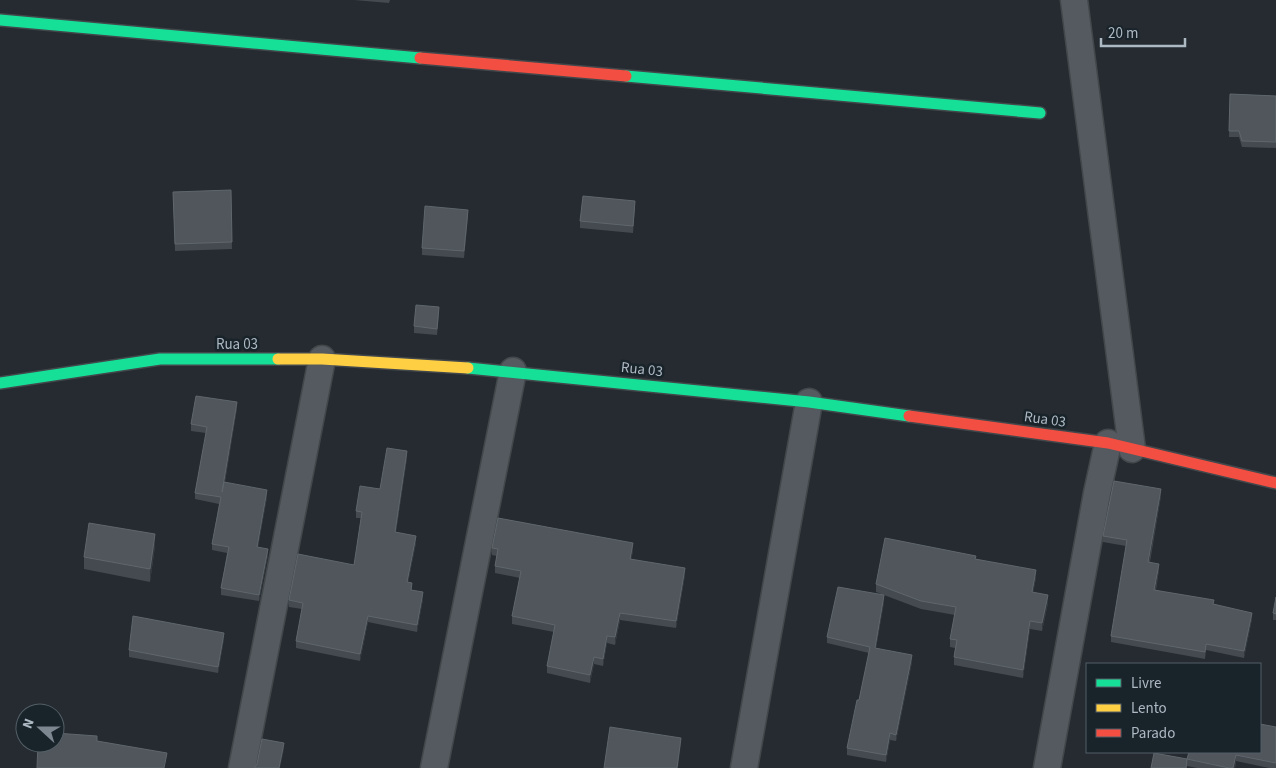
<svg xmlns="http://www.w3.org/2000/svg" width="1276" height="768" font-family="'Source Sans 3',sans-serif">
<style>
.lines{fill:none;stroke-linecap:round;stroke-linejoin:round}
.street-casing{stroke:#42474b;stroke-width:29}
.fast-casing{stroke:#42474b;stroke-width:14}
.slow-casing{stroke:#42474b;stroke-width:14}
.jam-casing{stroke:#42474b;stroke-width:14}
.street{stroke:#545a5f;stroke-width:26}
.fast{stroke:#16e098;stroke-width:11}
.slow{stroke:#ffcf43;stroke-width:11}
.jam{stroke:#f24e42;stroke-width:11}
.wall{fill:#454a50}
.shaded-wall{fill:#33393e}
.building{fill:#50565c;stroke:#5f666c}
.labels{text-anchor:middle;stroke-width:5;stroke-linejoin:round;paint-order:stroke}
.street-label{font-size:15px;fill:#adb9c3;stroke:#19232a}
</style>
<rect width="100%" height="100%" fill="#252b30"/>
<g class="lines">
<!-- street casing -->
<g class="street-casing">
<g id="street">
<path d="M1074 0 1132 449"/>
<path d="M242 768 322 359"/>
<path d="M434 768 513 371"/>
<path d="M744 768 809 402"/>
<path d="M1047 768 1097 493 1108 443"/>
</g>
</g>
<!-- fast casing -->
<g class="fast-casing">
<g id="fast">
<path d="M0 20 420 58"/>
<path d="M626 76 1040 113"/>
<path d="M468 368 809 402 909 416"/>
<path d="M0 383 160 359H278"/>
</g>
</g>
<!-- slow casing -->
<g class="slow-casing">
<path id="slow" d="M278 359H322L468 368"/>
</g>
<!-- jam casing -->
<g class="jam-casing">
<g id="jam">
<path d="M420 58 626 76"/>
<path d="M909 416 1108 443 1276 483"/>
</g>
</g>
<!-- street -->
<use href="#street" class="street"/>
<!-- fast -->
<use href="#fast" class="fast"/>
<!-- slow -->
<use href="#slow" class="slow"/>
<!-- jam -->
<use href="#jam" class="jam"/>
</g>
<!-- wall -->
<g class="wall">
<path d="M354 0H390L389 3Z"/>
<path d="M1230 94 1276 96V148L1242 147 1239 137H1229Z"/>
<path d="M231 190 232 249 175 251 173 192Z"/>
<path d="M635 207 633 233 580 228V221Z"/>
<path d="M468 216 464 258 422 255V248Z"/>
<path d="M439 313 437 335 414 333V326Z"/>
<path d="M237 408 225 482 267 497 258 547 268 555 259 601 221 595V588L227 553 212 550V544L219 504 195 499V493L206 433 191 431V424Z"/>
<path d="M407 458 396 532 416 543 408 582 412 590 423 599 417 632 368 622 360 661 296 648V641L302 609 289 607V600L354 565 361 518H356V511L380 489Z"/>
<path d="M1161 496 1150 562 1159 570 1156 590 1214 604 1252 619 1244 658 1206 650 1205 659 1111 642V636L1126 546 1103 542V536Z"/>
<path d="M155 546 150 582 84 569V557Z"/>
<path d="M492 548 633 551 631 559 685 575 676 628 620 620 615 645 607 643 603 666 594 664 590 683 547 673V666L554 632 512 624V616L520 578 495 573V566L497 556 492 555Z"/>
<path d="M976 559 1036 578 1033 592 1048 603 1042 631 1030 629 1023 678 954 665V657L955 648 950 647V639L955 615 921 609 876 592V584Z"/>
<path d="M1276 597V620H1273V613Z"/>
<path d="M884 602 876 648 912 662 896 741 890 740 886 762 847 755V748L859 700 869 653 827 643V637Z"/>
<path d="M224 639 218 673 129 657V650Z"/>
<path d="M1276 727V768H1269L1236 761 1235 768H1197L1187 766V768H1151L1187 759Z"/>
</g>
<!-- shaded-wall -->
<g class="shaded-wall">
<path d="M468 210V216L464 258V251Z"/>
<path d="M439 307V313L437 335V329Z"/>
<path d="M237 402V408L222 498V492Z"/>
<path d="M407 451V458L395 538V532Z"/>
<path d="M1161 489V496L1148 568V562Z"/>
<path d="M267 490V497L257 553V547Z"/>
<path d="M155 534V546L150 582V569Z"/>
<path d="M416 536V543L407 589V582Z"/>
<path d="M633 543V551L630 567V559Z"/>
<path d="M268 549V555L259 601V595Z"/>
<path d="M1159 564V570L1154 596V590Z"/>
<path d="M685 568V575L676 628V621Z"/>
<path d="M1036 570V578L1032 600V592Z"/>
<path d="M423 592V599L417 632V625Z"/>
<path d="M884 595V602L875 654V648Z"/>
<path d="M1048 595V603L1042 631V623Z"/>
<path d="M620 613V620L615 645V637Z"/>
<path d="M1252 613V619L1244 658V651Z"/>
<path d="M368 616V622L360 661V654Z"/>
<path d="M1030 621V629L1023 678V670Z"/>
<path d="M224 633V639L218 673V667Z"/>
<path d="M607 636V643L603 666V659Z"/>
<path d="M912 655V662L896 741V735Z"/>
<path d="M594 657V664L590 683V675Z"/>
<path d="M890 733V740L886 762V755Z"/>
<path d="M681 738V744L678 768H677Z"/>
<path d="M284 743V750L280 768H279Z"/>
<path d="M1236 755V761L1235 768H1233Z"/>
</g>
<!-- building -->
<g class="building">
<path d="M1230 94 1276 96V142L1242 141 1239 131H1229Z"/>
<path d="M231 190 232 242 175 244 173 192Z"/>
<path d="M583 196 635 201 633 226 580 221Z"/>
<path d="M425 206 468 210 464 251 422 248Z"/>
<path d="M416 305 439 307 437 329 414 326Z"/>
<path d="M196 396 237 402 222 492 224 482 267 490 257 547 268 549 259 595 221 588 229 547 212 544 221 497 195 493 207 427 191 424Z"/>
<path d="M387 448 407 451 395 532 416 536 407 582 412 583 411 590 423 592 417 625 368 616 360 654 296 641 303 603 289 600 298 554 354 565 362 512 356 511 360 486 380 489Z"/>
<path d="M1114 481 1161 489 1148 562 1159 564 1154 590 1214 600 1213 604 1252 613 1244 651 1206 644 1205 652 1111 636 1127 540 1103 536Z"/>
<path d="M498 518 633 543 630 559 685 568 676 621 620 613 615 637 607 636 603 659 594 657 590 675 547 666 555 625 512 616 521 571 495 566 498 549 492 548Z"/>
<path d="M89 523 155 534 150 569 84 557Z"/>
<path d="M885 538 976 556 975 559 1036 570 1032 592 1048 595 1042 623 1030 621 1023 670 954 657 957 640 950 639 956 607 921 601 876 584Z"/>
<path d="M838 587 884 595 875 648 912 655 896 735 890 733 886 755 847 748 857 700H859L870 647 827 637Z"/>
<path d="M1276 597V614L1273 613Z"/>
<path d="M133 616 224 633 218 667 129 650Z"/>
<path d="M1260 724 1276 727V763L1236 755 1233 768H1229L1187 759 1189 752H1260Z"/>
<path d="M610 727 681 738 677 768H604Z"/>
<path d="M55 733 97 736V741L167 753 164 768H37L38 743H55Z"/>
<path d="M262 739 284 743 279 768H254L257 764Z"/>
<path d="M1154 753 1187 759 1186 768H1151Z"/>
</g>
<g class="labels">
<!-- street labels -->
<g class="street-label">
<text x="237" y="349">Rua 03</text>
<text transform="translate(642 369) rotate(6)" y="5">Rua 03</text>
<text transform="translate(1045 419) rotate(8)" y="5">Rua 03</text>
</g>
</g>
<!-- legend -->
<rect x="1086" y="663" width="175" height="90" fill="#19232a" stroke="#545f67"/>
<rect x="1096" y="679" width="25" height="8" fill="#16e098" stroke="#545f67"/>
<text x="1131" y="688" font-size="15" fill="#adb9c3">Livre</text>
<rect x="1096" y="704" width="25" height="8" fill="#ffcf43" stroke="#545f67"/>
<text x="1131" y="713" font-size="15" fill="#adb9c3">Lento</text>
<rect x="1096" y="729" width="25" height="8" fill="#f24e42" stroke="#545f67"/>
<text x="1131" y="738" font-size="15" fill="#adb9c3">Parado</text>
<!-- north arrow -->
<g transform="translate(40 728) rotate(291)"><circle r="24" fill="#19232a" stroke="#545f67"/>
<path d="M0-4L9 19L0 12L-9 19Z" fill="#7d8790"/>
<text y="-8" font-size="14" font-weight="bold" text-anchor="middle" fill="#adb9c3">N</text>
</g>
<!-- scale -->
<path d="M1101 38v8h84v-8" fill="none" stroke="#adb9c3" stroke-width="2.5"/>
<text x="1108" y="38" font-size="15" fill="#adb9c3" stroke="#19232a" stroke-width="4" paint-order="stroke">20 m</text>
</svg>
